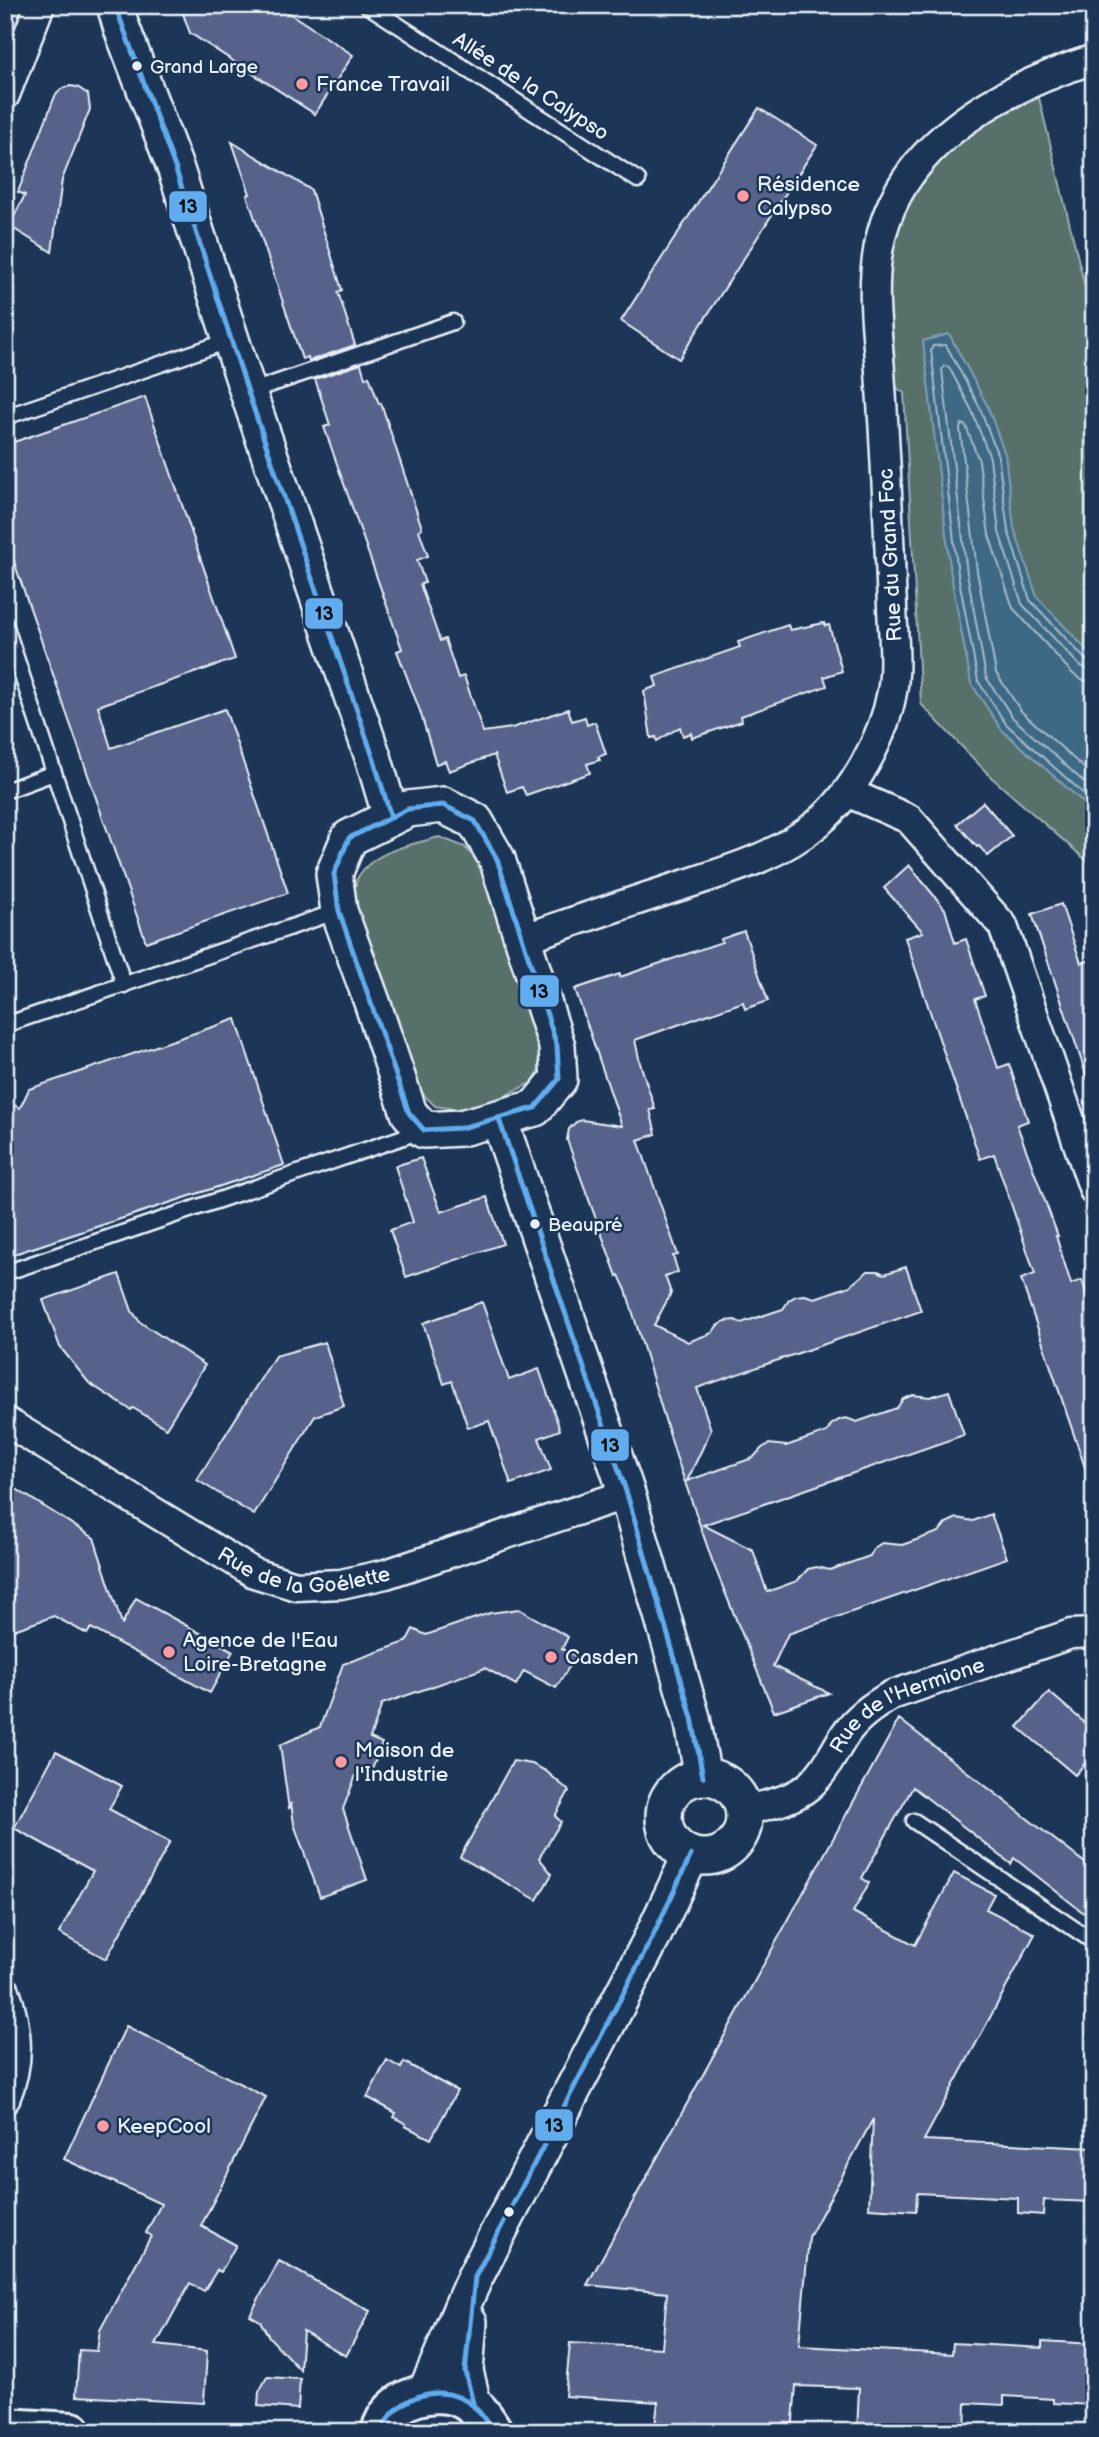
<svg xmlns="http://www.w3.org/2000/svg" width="1099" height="2437" font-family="'Balsamiq Sans',sans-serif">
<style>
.green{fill:#586f6b;stroke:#a0b0b2;stroke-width:2}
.water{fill:#3e6984;stroke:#829fb2;stroke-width:2}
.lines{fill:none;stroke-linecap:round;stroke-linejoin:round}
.shore{stroke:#a4bbca;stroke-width:2}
.building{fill:#57628a;stroke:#e8f1f8;stroke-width:2}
.service-casing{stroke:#e8f1f8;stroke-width:19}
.minor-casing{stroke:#e8f1f8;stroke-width:33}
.tertiary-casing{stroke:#e8f1f8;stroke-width:40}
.primary-casing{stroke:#e8f1f8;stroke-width:44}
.service{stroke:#1d3557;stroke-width:14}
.minor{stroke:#1d3557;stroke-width:28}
.tertiary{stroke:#1d3557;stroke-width:35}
.primary{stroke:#1d3557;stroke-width:38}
.bus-1-casing{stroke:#1d3557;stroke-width:10}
.bus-1{stroke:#60acee;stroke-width:5}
.bus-dot{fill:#e8f1f8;stroke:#1d3557;stroke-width:2.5}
.poi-dot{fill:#ff9aa2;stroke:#1d3557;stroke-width:2.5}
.labels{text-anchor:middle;stroke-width:5;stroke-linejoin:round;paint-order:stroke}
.bus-label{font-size:19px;fill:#e8f1f8;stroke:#1d3557;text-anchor:start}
.poi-label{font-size:21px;fill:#e8f1f8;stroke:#1d3557;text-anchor:start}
.street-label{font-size:21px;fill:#e8f1f8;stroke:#1d3557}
.line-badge{stroke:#1d3557;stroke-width:2.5}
.pale-badge-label{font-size:19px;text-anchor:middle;font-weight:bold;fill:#111}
</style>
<rect width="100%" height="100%" fill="#1d3557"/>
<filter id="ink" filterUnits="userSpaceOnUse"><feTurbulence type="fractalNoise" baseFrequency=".0143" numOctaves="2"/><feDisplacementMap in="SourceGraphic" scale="14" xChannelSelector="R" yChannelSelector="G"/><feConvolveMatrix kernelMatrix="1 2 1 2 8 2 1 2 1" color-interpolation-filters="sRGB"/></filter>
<g filter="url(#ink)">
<!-- green -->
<g class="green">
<path d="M1039 98 1094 324V867L991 777 921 704 904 393 894 386C893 354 888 321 889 290 890 244 908 186 942 153 969 128 1005 113 1039 98Z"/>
<path d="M439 837 465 847 477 861 512 953 543 1044V1061L533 1082 496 1100 461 1110 435 1106 417 1088 353 899C354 892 355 883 358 877 374 850 411 845 439 837Z"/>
</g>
<!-- water -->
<path class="water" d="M949 334 987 405 1005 454 1014 528 1037 597 1094 658V812L1001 729 971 683 951 575 923 341Z"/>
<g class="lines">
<!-- shore -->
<g class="shore">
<path d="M1094 662 1086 660 1030 600 1008 530 998 456 980 408 946 345 933 346 931 350 958 574 978 681 1006 724 1094 803"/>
<path d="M1094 671 1080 666 1022 604 999 532 990 458 972 411 949 367 944 366 942 370 967 573 986 677 1013 718 1094 791"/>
<path d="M1094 682 1082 680 1073 674 1013 608 989 535 979 461 966 426 962 424 960 428 977 571 996 673 1021 711 1094 777"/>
</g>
</g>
<!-- building -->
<g class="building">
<path d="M180 5H277L353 55 315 114 190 33Z"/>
<path d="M70 86 77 87 88 94 90 109 62 180 52 252 9 226 25 195 18 192 55 96 61 89Z"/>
<path d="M759 108 817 145 679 359 621 321Z"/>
<path d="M232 142 311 190 342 290 338 292 355 345 309 361 308 357 302 359 247 195 250 194Z"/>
<path d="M361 364 365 378 369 376 379 404 381 403 422 528 419 530 428 556 417 560 425 583 420 584 440 641 445 639 458 678 464 676 483 732 512 728 568 709 572 721 585 717 587 725 595 722 606 754 598 757 600 760 587 764 590 773 526 795 522 787 507 792 494 755 449 771 445 761 436 764 420 711 397 651 402 649 324 427 330 425 315 379Z"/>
<path d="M145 397 235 659 98 706 111 748 225 709 288 893 146 942 5 536V445Z"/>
<path d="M824 623 825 626 829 625 842 671 824 677 827 686 741 716 742 721 692 738 691 733 683 736 680 727 657 741 656 737 651 738 644 691 657 686 654 677 740 647 738 642 788 625 790 630Z"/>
<path d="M983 802 1012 836 988 856 979 846 977 847 957 824Z"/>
<path d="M909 865 945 909 955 943 966 939 985 996 975 999 998 1068 1009 1064 1028 1121 1017 1125 1058 1236H1056L1071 1284 1082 1280 1094 1316V1481L1090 1482 1021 1279 1035 1274 994 1154 980 1159 905 938 923 932 884 888Z"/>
<path d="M1061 904 1081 963 1094 959V1083H1089L1032 914Z"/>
<path d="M744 931 768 1001 745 1009 743 1002 635 1040 640 1063 655 1109 650 1110 656 1134 638 1140 678 1255 673 1256 678 1272 665 1276 671 1293 654 1325 688 1342 712 1333 717 1326 725 1321 735 1320 741 1323 783 1309 789 1300 796 1296 805 1295 815 1298 850 1286 868 1271H878L884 1274 906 1267 921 1311 697 1388 711 1430 687 1481 753 1458 762 1448 769 1444 786 1446 827 1432 831 1425 839 1420 846 1418 857 1422 897 1408 903 1399 913 1395 930 1397 949 1391 964 1435 703 1525 753 1550 767 1592 797 1581 808 1569 817 1567 830 1570 870 1556 874 1548 882 1543 902 1545 939 1532 946 1523 957 1518 973 1521 991 1514 1007 1558 788 1634 773 1666 829 1693 774 1712 713 1563 676 1456 626 1290 619 1275 617 1276 567 1140 569 1129 576 1122 582 1120 622 1126 575 989 620 974V977L722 942 721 939Z"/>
<path d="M236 1019 284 1165 5 1257V1101L20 1108 29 1089Z"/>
<path d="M421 1158 441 1212 487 1197 503 1244 406 1277 390 1230 413 1222 395 1166Z"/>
<path d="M119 1274 132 1311 140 1322 205 1365 166 1428 133 1408 131 1410 89 1383 60 1347 43 1300Z"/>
<path d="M482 1302 509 1380 539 1369 560 1430 539 1438 551 1470 511 1484 489 1421 468 1428 452 1381 444 1384 423 1323Z"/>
<path d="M325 1342 344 1406 315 1416 254 1515 197 1480 275 1356Z"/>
<path d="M5 1482 94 1538 122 1624 136 1598 233 1651 210 1693 91 1628 87 1634 54 1616 5 1633Z"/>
<path d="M519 1609 568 1637 562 1649 576 1656 556 1688 524 1671 516 1685 485 1668 382 1704 370 1738 382 1743 370 1775 358 1770 343 1809 367 1880 320 1897 294 1824 291 1803 289 1809 280 1745 320 1727 343 1664 406 1642 413 1629 426 1635 490 1613Z"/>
<path d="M1049 1692 1092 1729 1087 1735 1094 1741V1753L1075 1775 1018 1727Z"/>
<path d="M899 1719 1094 1870V1921L1014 1858 1011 1864 913 1787 862 1878 869 1883 853 1912 915 1945 954 1873 994 1894 986 1909 1035 1934 924 2140 1094 2148V2202L1044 2200 1043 2215 1018 2213V2198L917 2193 916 2211 869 2208 873 2119 809 2237 799 2346 952 2354 953 2343 1042 2348V2341L1094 2344V2405L1053 2403V2399L1004 2396V2405L966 2403 965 2432H857L859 2388 796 2386 792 2432H717L655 2426 658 2402 565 2396 570 2343 662 2348 667 2293 587 2285Z"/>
<path d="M56 1751 122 1786 109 1809 170 1842 106 1959 59 1933 93 1871 14 1828Z"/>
<path d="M513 1761 532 1764 546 1771 569 1791 555 1816 561 1822 539 1858 552 1874 537 1900 460 1857Z"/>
<path d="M126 2026 266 2097 201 2226 236 2245 221 2272 217 2270 204 2291 190 2283 156 2345 207 2351 204 2403 76 2396 79 2350 97 2351 100 2330 151 2236 146 2233 161 2204 64 2159Z"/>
<path d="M387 2060 401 2068 404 2062 457 2091 431 2139 405 2126 406 2124 394 2117 396 2113 367 2097Z"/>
<path d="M279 2261 370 2311 346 2356 303 2331 300 2370 269 2337 260 2321 250 2315Z"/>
<path d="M267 2377 300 2379 298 2409 258 2406 259 2392Z"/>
</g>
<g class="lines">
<!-- service casing -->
<g class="service-casing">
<g id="service">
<path d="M367 5 638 180"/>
<path d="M249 392 453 322"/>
<path d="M5 417 231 340"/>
<path d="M5 624 124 985"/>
<path d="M5 791 54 773"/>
<path d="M5 1025 338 911"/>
<path d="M5 1273 424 1130"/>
<path d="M914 1821 1094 1942"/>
</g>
</g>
<!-- minor casing -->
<g class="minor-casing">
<g id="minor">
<path d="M5 95 40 5"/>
<path d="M847 792 909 819 1003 926 1094 1190"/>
<path d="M523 939C571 922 619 906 668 890 719 873 776 859 818 823 853 794 884 737 892 692 897 664 893 635 892 607 889 533 886 460 881 387 879 345 871 300 877 258 891 147 997 90 1094 59"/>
<path id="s1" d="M5 1421 254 1573 296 1586 341 1584 386 1574 627 1494"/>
<path id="s2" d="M744 1811C766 1805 791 1801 809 1786 826 1771 834 1751 846 1733 858 1716 874 1705 892 1695L1071 1634 1094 1633"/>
<path d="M5 1991C18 2029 21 2061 5 2099"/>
</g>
</g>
<!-- tertiary casing -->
<g class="tertiary-casing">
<g id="tertiary">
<path d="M115 5 121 26 176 170 248 392 374 760 391 817"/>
<path d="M443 805 475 821 497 859 557 1046 559 1079 535 1108 461 1128 424 1130 409 1113 372 1002 339 911 334 874 349 838 408 809Z"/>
<path d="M499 1119 627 1494 692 1718 703 1777"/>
<circle cx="704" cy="1817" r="40"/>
<path d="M469 2322 465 2371 474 2407"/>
<path d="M425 2393C444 2355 457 2315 475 2277L651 1940 691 1855"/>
</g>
</g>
<!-- primary casing -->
<g class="primary-casing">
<g id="primary">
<path d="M5 2428 72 2432"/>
<path d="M381 2432C389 2397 434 2385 463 2399 477 2406 485 2419 493 2432"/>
</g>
</g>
<!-- service -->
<use href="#service" class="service"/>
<!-- minor -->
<use href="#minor" class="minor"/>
<!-- tertiary -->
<use href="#tertiary" class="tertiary"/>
<!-- primary -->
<use href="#primary" class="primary"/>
<!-- bus-1 casing -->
<g class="bus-1-casing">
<g id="bus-1">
<path d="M115 5 176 170 248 392 374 760 391 817"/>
<path d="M443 805 475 821 497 859 557 1046 559 1079 535 1108 461 1128 424 1130 409 1113 339 911 334 874 349 838 408 809Z"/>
<path d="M499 1119 627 1494 692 1718 703 1777"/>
<path d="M474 2407 465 2371 475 2277 651 1940 691 1855"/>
<path d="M5 2428 68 2432"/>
<path d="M381 2432C394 2399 436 2381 468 2402 479 2409 486 2421 493 2432"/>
</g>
</g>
<!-- bus-1 -->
<use href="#bus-1" class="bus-1"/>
</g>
</g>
<!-- markers -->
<g class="bus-dot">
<circle cx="137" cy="66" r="6"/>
<circle cx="535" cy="1224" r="6"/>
<circle cx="509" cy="2212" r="6"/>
</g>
<g class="poi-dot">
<circle cx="302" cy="84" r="7"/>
<circle cx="743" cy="196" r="7"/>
<circle cx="169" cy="1652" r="7"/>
<circle cx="551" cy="1657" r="7"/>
<circle cx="341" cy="1762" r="7"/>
<circle cx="103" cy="2126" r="7"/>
</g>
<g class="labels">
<!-- bus labels -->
<g class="bus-label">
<text x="150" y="73">Grand Large</text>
<text x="548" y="1231">Beaupré</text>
</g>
<!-- poi labels -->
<g class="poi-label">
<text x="316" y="91">France Travail</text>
<text x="757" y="191">Résidence<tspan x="757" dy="24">Calypso</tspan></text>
<text x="183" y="1647">Agence de l'Eau<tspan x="183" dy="24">Loire-Bretagne</tspan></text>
<text x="565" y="1664">Casden</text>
<text x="355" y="1757">Maison de<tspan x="355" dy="24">l'Industrie</tspan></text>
<text x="117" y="2133">KeepCool</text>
</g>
<!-- street labels -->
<g class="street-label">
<text transform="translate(531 86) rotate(33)" y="7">Allée de la Calypso</text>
<text transform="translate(890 555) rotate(-93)" y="7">Rue du Grand Foc</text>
<text dy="7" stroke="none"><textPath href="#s1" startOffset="341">Rue de la Goélette</textPath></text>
<text dy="7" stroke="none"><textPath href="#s2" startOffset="203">Rue de l'Hermione</textPath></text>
</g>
</g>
<g class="line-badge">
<rect x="168" y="190" width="40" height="33" rx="7" fill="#60acee"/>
<rect x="304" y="597" width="40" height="33" rx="7" fill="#60acee"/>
<rect x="519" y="974" width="41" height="34" rx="7" fill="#60acee"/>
<rect x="590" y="1428" width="40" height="34" rx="7" fill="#60acee"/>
<rect x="534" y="2108" width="40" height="34" rx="7" fill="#60acee"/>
</g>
<g class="pale-badge-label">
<text x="188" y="213">13</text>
<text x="324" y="620">13</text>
<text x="539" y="998">13</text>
<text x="610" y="1452">13</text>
<text x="554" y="2132">13</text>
</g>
<!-- margin -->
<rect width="1099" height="2437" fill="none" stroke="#1d3557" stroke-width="28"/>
<rect x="14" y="14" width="1071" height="2409" fill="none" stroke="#e8f1f8" stroke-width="2.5" filter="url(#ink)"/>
</svg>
